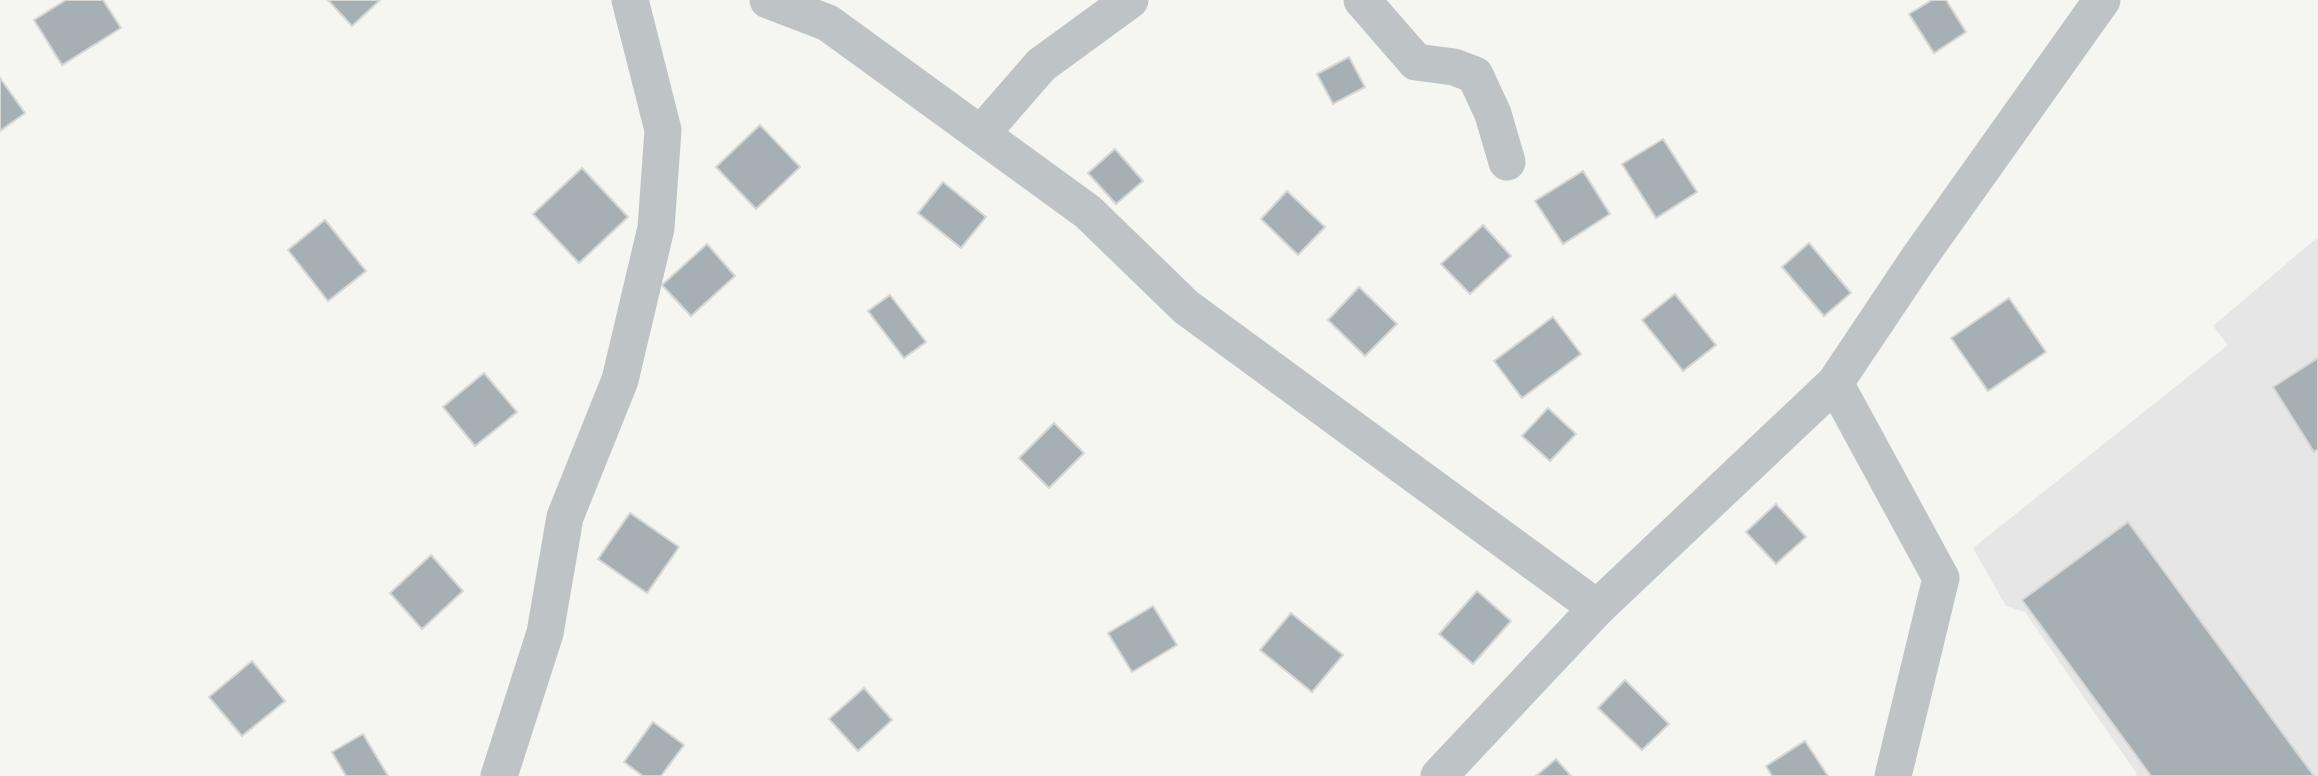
<svg xmlns="http://www.w3.org/2000/svg" width="2318" height="776" font-family="Rubik,sans-serif">
<style>
.built{fill:#e5e6e5}
.building{fill:#a6b0b4;stroke:#d6d6d4;stroke-width:2}
.lines{fill:none;stroke-linecap:round;stroke-linejoin:round}
.minor{stroke:#bec3c5;stroke-width:37}
</style>
<rect width="100%" height="100%" fill="#f5f5f1"/>
<!-- built -->
<path class="built" d="M2318 237V776H2135L2137 774 2025 612 2006 606 1973 548 2228 345 2213 326Z"/>
<!-- building -->
<g class="building">
<path d="M66 0H103L121 28 62 65 34 20Z"/>
<path d="M328 0H380L352 26Z"/>
<path d="M1932 0H1946L1966 32 1934 53 1909 14Z"/>
<path d="M1349 57 1365 87 1333 104 1317 74Z"/>
<path d="M0 78 25 113 0 131Z"/>
<path d="M760 125 800 167 756 209 716 167Z"/>
<path d="M1663 139 1697 192 1656 218 1622 164Z"/>
<path d="M1115 149 1143 181 1116 204 1088 173Z"/>
<path d="M582 168 628 217 579 263 533 214Z"/>
<path d="M1583 171 1610 214 1563 244 1535 201Z"/>
<path d="M943 182 986 217 961 248 918 213Z"/>
<path d="M1287 191 1325 227 1298 255 1261 219Z"/>
<path d="M325 220 366 271 328 301 288 250Z"/>
<path d="M1483 225 1511 256 1470 294 1441 264Z"/>
<path d="M1809 243 1851 293 1824 316 1782 267Z"/>
<path d="M707 244 735 276 691 316 662 285Z"/>
<path d="M1359 287 1397 324 1365 356 1328 320Z"/>
<path d="M1675 294 1716 345 1683 371 1642 320Z"/>
<path d="M890 295 926 342 904 358 868 311Z"/>
<path d="M2009 298 2046 352 1988 391 1951 338Z"/>
<path d="M1553 317 1581 354 1522 398 1494 361Z"/>
<path d="M2318 358V449L2314 452 2273 387Z"/>
<path d="M484 373 517 412 475 446 443 407Z"/>
<path d="M1548 408 1576 434 1550 461 1522 436Z"/>
<path d="M1054 423 1084 453 1049 488 1019 458Z"/>
<path d="M1776 504 1806 537 1776 564 1746 532Z"/>
<path d="M630 513 679 547 647 593 598 559Z"/>
<path d="M2128 522 2314 776H2151L2022 600Z"/>
<path d="M431 555 463 591 422 629 390 593Z"/>
<path d="M1477 591 1511 621 1473 664 1439 634Z"/>
<path d="M1153 606 1177 645 1132 672 1108 633Z"/>
<path d="M1291 613 1343 655 1312 692 1260 650Z"/>
<path d="M252 661 285 701 242 736 209 697Z"/>
<path d="M1625 680 1669 724 1642 750 1598 708Z"/>
<path d="M864 688 892 720 858 751 829 719Z"/>
<path d="M653 722 684 745 661 776H643L624 762Z"/>
<path d="M363 734 388 776H346L332 752Z"/>
<path d="M1805 741 1828 776H1772L1766 766Z"/>
<path d="M1556 759 1571 776H1536Z"/>
</g>
<g class="lines">
<!-- minor -->
<g class="minor">
<path d="M768 0 828 23 1088 212 1186 307 1597 608 1835 383"/>
<path d="M1362 0 1416 62 1454 67 1475 75 1493 114 1507 162"/>
<path d="M981 134 1041 65 1130 0"/>
<path d="M499 776 545 633 565 517 620 380 656 228 663 130 630 0"/>
<path d="M1439 776 1597 608"/>
<path d="M1893 776 1941 578 1835 383 1918 259 2102 0"/>
</g>
</g>
</svg>
